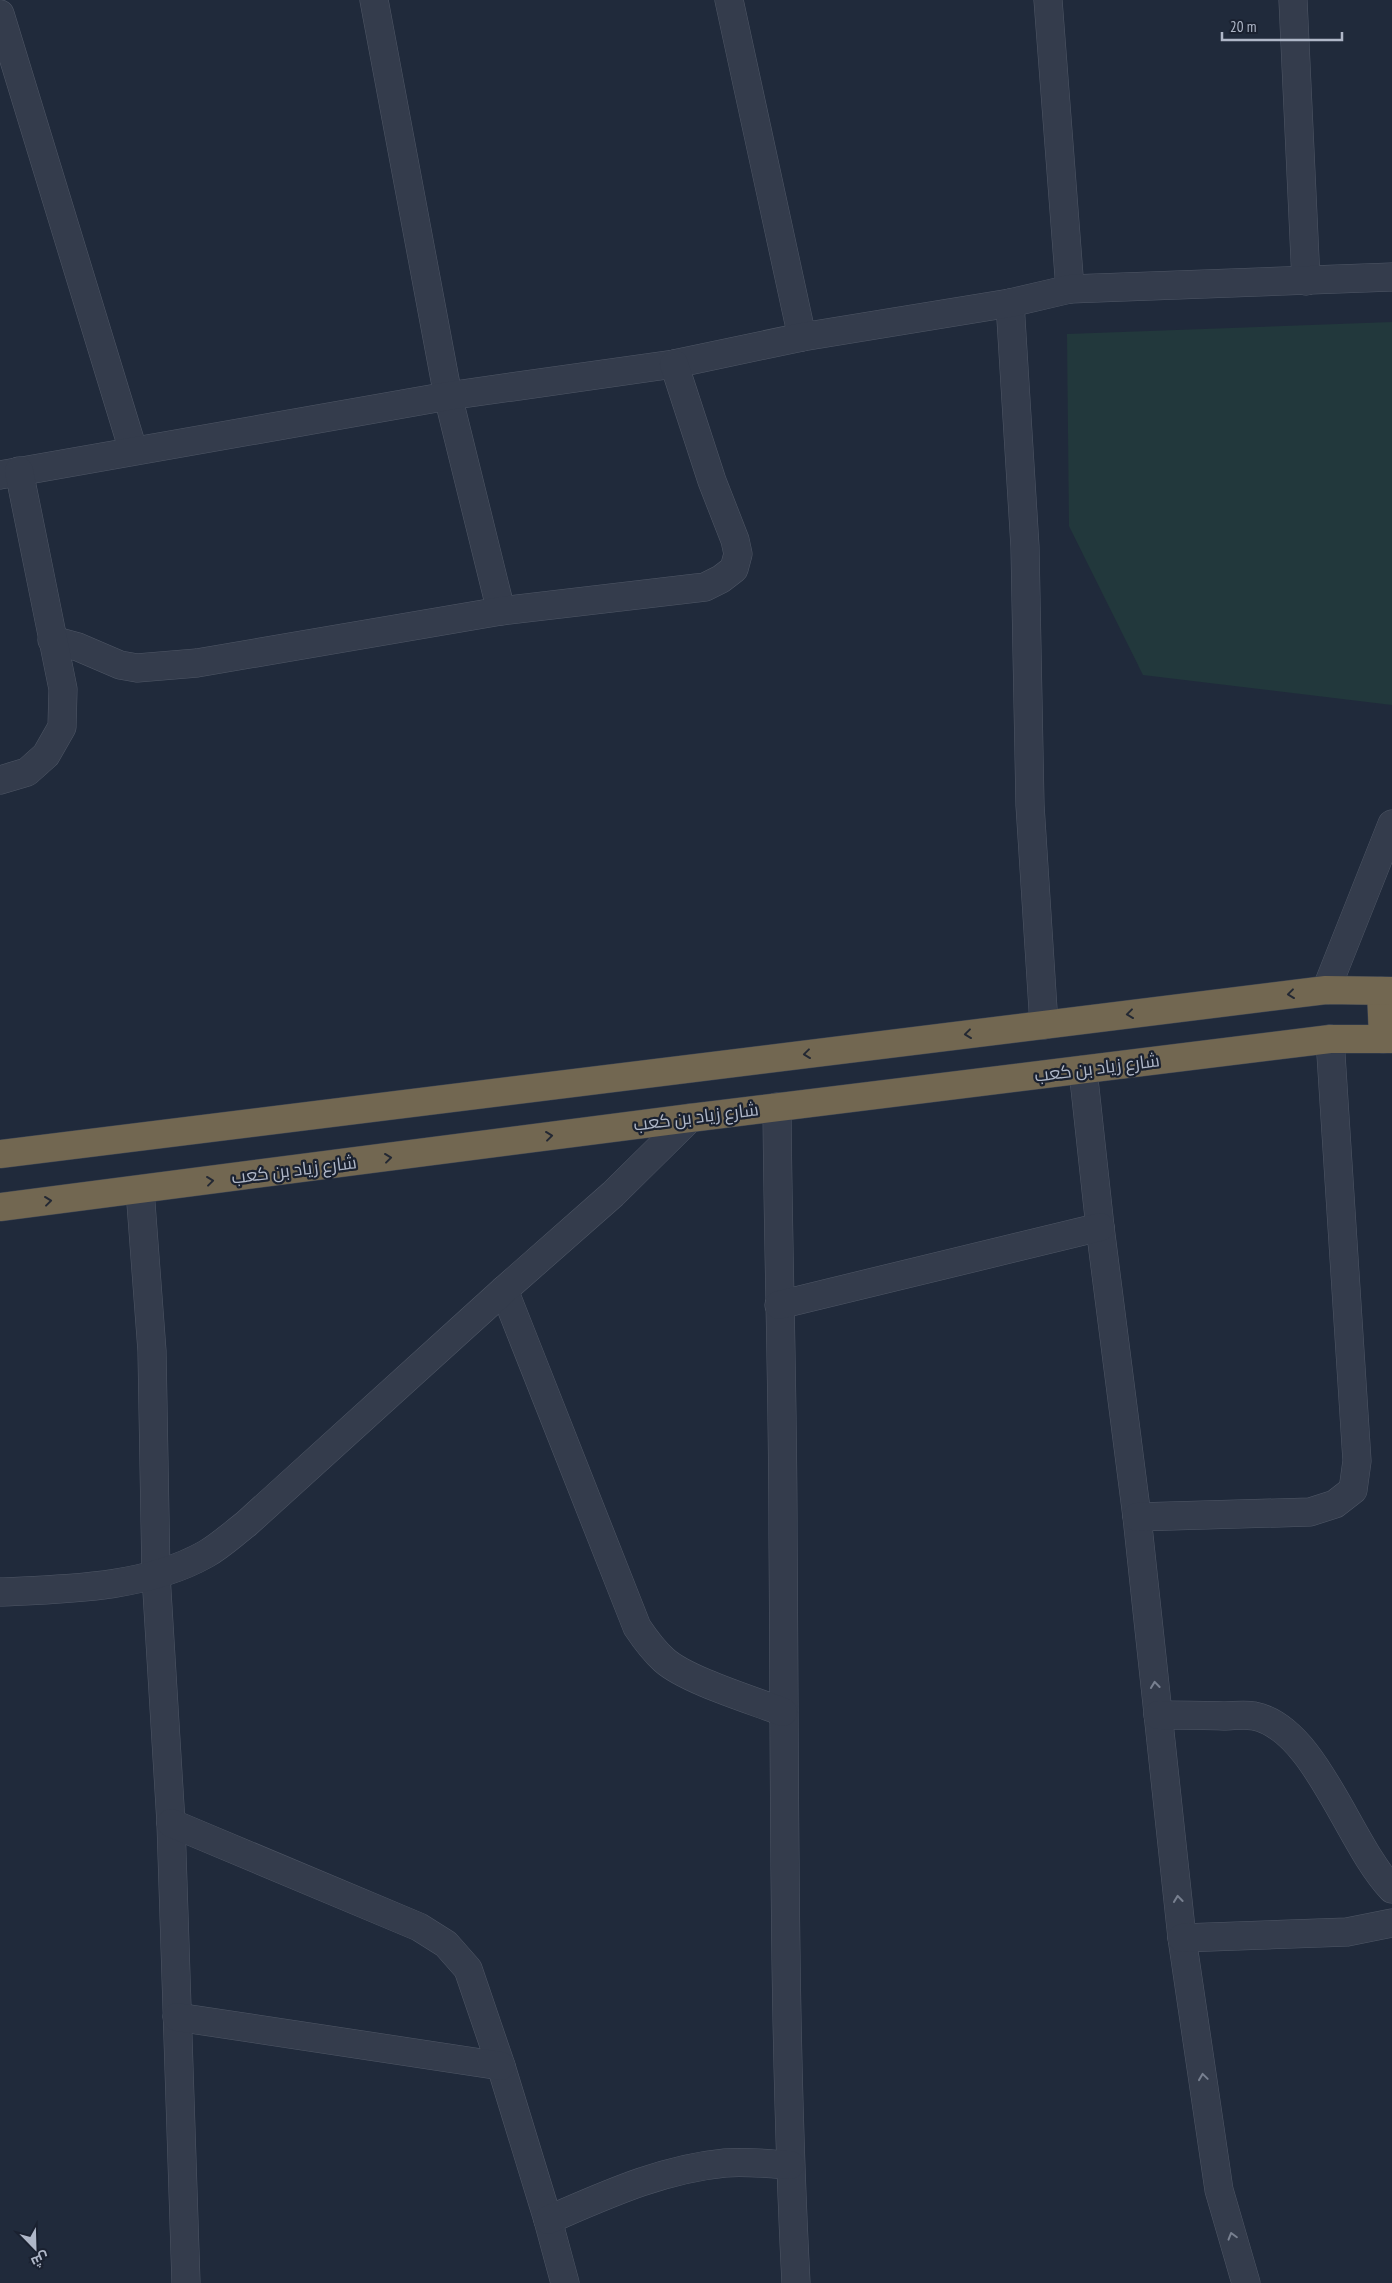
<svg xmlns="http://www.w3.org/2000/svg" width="1392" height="2283" font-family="'PT Sans Narrow',Cairo,sans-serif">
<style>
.green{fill:#22383c}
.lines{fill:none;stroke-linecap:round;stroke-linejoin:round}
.minor-casing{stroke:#4f5766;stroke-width:29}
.highway-casing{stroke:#3c4453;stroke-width:29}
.minor{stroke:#343c4c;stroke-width:28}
.highway{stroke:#726751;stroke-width:28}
.oneway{stroke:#232833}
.oneway2{stroke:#788090}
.labels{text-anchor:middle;stroke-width:4.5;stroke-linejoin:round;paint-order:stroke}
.street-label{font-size:18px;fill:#afb7c8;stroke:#1a2130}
</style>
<rect width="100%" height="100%" fill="#202a3b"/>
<!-- green -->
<path class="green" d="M1392 322V705L1143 675 1069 526 1067 334Z"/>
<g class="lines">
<!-- minor casing -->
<g class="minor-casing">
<g id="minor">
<path d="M374 0 448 396 501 611"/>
<path d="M729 0 802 337"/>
<path d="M1048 0 1070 289"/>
<path d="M1293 0 1306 281"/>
<path d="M0 14 133 450"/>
<path d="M1010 303 1025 547 1030 805 1044 1025"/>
<path d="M0 475 448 396 674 364 802 337 1010 303 1070 289 1392 277"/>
<path d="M52 640 78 647 120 665 137 668 197 663 501 611 705 587 721 579 734 569 738 554 735 540 712 481 674 364"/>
<path d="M0 780 27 772 46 755 62 727 63 689 19 471"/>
<path d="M1326 990 1392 824"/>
<path d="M1083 1070 1100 1227 1137 1517 1182 1938 1219 2190 1246 2283"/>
<path d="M777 1107C778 1249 783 1391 783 1533 785 1783 783 2033 796 2283"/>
<path d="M140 1190 152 1351 156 1575 171 1823 186 2283"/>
<path d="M504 1290 637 1627C645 1639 653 1650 664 1660 686 1680 752 1700 783 1712"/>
<path d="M779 1305 1100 1227"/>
<path d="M1137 1517 1310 1512 1335 1504 1353 1490 1357 1461 1330 1039"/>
<path d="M0 1592C67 1589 146 1588 206 1554 220 1546 233 1534 246 1524L504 1290 613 1194 690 1118"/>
<path d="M1158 1715C1180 1715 1202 1715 1224 1716 1233 1716 1245 1714 1254 1716 1316 1728 1349 1845 1392 1889"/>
<path d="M171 1823 419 1927 446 1944 468 1969 501 2066 548 2220 565 2283"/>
<path d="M1182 1938 1347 1932 1392 1923"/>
<path d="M177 2017 501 2066"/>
<path d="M548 2220C606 2195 662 2169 725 2163 746 2161 769 2164 790 2165"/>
</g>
</g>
<!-- highway casing -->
<g class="highway-casing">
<g id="highway">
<path d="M1381 991 1383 1039"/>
<path d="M0 1154 1326 990 1392 991"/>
<path d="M0 1207 690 1118 1330 1039H1392"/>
</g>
</g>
<!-- minor -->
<use href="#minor" class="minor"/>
<!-- highway -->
<use href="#highway" class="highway"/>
</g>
<!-- one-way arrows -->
<defs><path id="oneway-chevron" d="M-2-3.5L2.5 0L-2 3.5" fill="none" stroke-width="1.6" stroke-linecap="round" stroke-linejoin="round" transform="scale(1.25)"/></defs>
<g class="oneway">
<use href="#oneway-chevron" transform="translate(1291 994) rotate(173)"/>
<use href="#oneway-chevron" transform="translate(1130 1014) rotate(173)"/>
<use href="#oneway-chevron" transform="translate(968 1034) rotate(173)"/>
<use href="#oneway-chevron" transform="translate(807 1054) rotate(173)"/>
<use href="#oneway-chevron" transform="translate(549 1136) rotate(-7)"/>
<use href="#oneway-chevron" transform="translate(388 1158) rotate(-7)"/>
<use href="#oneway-chevron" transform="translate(210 1181) rotate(-7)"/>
<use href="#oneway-chevron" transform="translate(48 1201) rotate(-7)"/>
</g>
<g class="oneway2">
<use href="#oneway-chevron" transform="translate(1155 1685) rotate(-96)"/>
<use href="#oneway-chevron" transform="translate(1178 1899) rotate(-96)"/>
<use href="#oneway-chevron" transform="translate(1203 2077) rotate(-98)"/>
<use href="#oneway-chevron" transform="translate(1232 2236) rotate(-106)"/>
</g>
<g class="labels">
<!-- street labels -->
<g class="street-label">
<text transform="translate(1097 1068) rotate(-7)" y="6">شارع زياد بن كعب</text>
<text transform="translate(696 1117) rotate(-7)" y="6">شارع زياد بن كعب</text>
<text transform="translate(294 1170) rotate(-7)" y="6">شارع زياد بن كعب</text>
</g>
</g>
<!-- north arrow -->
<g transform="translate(35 2248) rotate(157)" stroke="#1a2130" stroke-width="4" paint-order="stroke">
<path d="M0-4L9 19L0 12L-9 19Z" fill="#afb7c8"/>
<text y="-8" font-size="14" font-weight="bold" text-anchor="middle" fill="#afb7c8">ش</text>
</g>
<!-- scale -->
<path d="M1222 32v8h120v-8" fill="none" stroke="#afb7c8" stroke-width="2.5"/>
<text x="1230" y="32" font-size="15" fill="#afb7c8" stroke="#1a2130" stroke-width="4" paint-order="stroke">20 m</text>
</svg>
